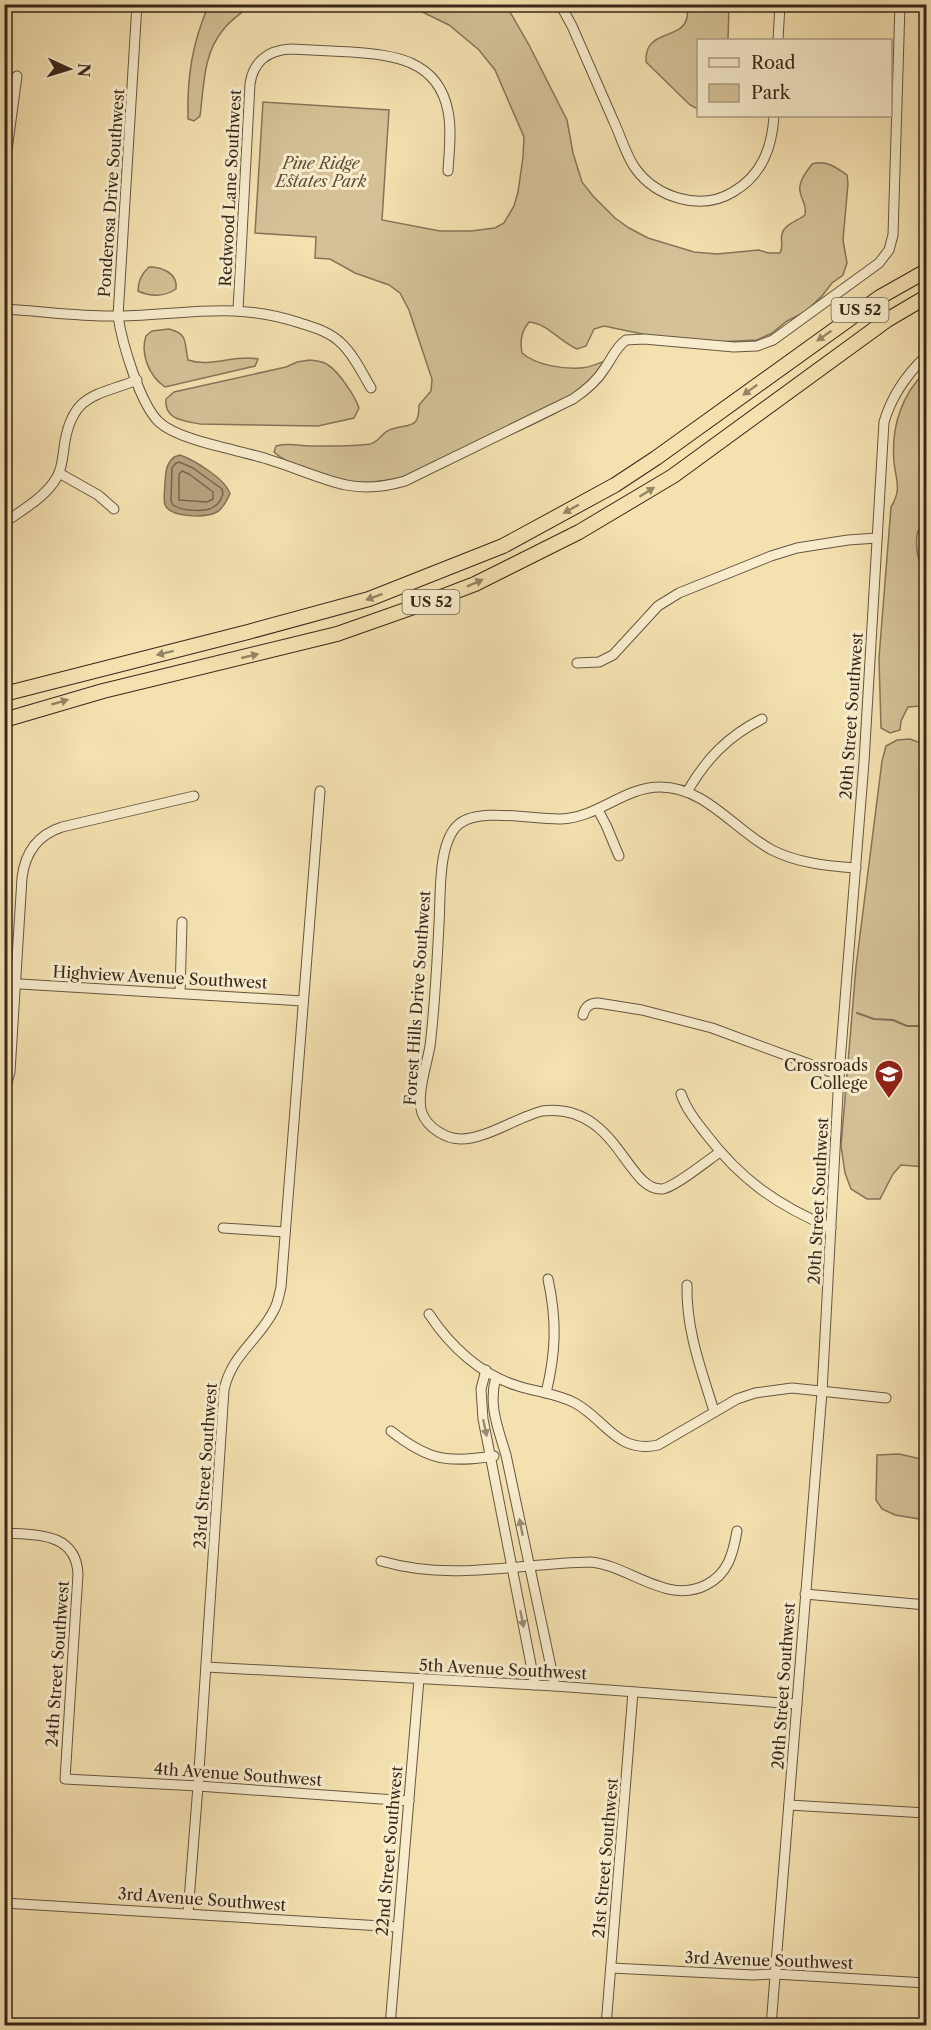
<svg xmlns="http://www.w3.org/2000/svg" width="931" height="2030" font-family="'Libre Caslon Text',serif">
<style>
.green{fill:#d4c197;stroke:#867459;stroke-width:1.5}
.water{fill:#b4a27d;stroke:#827156;stroke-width:1.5}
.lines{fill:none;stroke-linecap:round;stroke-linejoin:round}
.shore{stroke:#76644c;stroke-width:1.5}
.stream{stroke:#827156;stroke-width:2}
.minor-casing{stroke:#675640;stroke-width:11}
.highway-casing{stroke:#38271b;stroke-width:16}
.minor{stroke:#f8eccc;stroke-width:9}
.highway{stroke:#f4e1b0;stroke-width:14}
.oneway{fill:#968466}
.oneway2{fill:#988a74}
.labels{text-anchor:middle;stroke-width:6;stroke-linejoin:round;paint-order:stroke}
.shield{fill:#f8eccc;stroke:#726250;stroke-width:1.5}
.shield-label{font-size:15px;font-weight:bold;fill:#38271b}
.park-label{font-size:16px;font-style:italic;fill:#5f4e3a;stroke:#f8eccc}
.street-label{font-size:16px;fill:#38271b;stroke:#f8eccc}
.poi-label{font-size:16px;fill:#38271b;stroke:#f8eccc;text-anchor:end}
</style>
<rect width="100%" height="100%" fill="#f4e1b0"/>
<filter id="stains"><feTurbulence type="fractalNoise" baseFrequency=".00333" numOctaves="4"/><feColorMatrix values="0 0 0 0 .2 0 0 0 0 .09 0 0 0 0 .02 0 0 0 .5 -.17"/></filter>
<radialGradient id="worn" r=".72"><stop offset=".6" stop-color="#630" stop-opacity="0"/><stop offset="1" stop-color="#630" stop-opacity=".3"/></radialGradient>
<!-- green -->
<g class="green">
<path d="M209 4 251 5C242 13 230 20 223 30 203 54 204 86 200 116L194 121 188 119C187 76 192 44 209 4Z"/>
<path d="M408 5H506L529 45 567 120 573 153 582 182 593 196 615 218 629 228 648 238 694 252 717 254 759 250 768 253H780C784 246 780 241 782 234 784 224 798 221 805 215 807 202 801 201 800 191 798 182 807 171 812 164 826 160 836 167 847 175L848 184 843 240 847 263 843 275 832 283 822 296 805 312 787 321 772 333 757 340 717 342 657 337 604 326 594 329 586 346 577 349C560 342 547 323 529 322 521 332 520 341 522 353 536 365 561 369 580 368 588 368 596 364 603 362L609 366C603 400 499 439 469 453 456 459 444 468 432 471 416 476 389 480 373 482 348 484 292 469 274 452L276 446C287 443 297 445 308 446 328 446 350 447 370 444 380 442 382 431 392 429 410 423 419 430 419 405L431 391 432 379 409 310 400 293 389 285 355 273 330 259 315 258 316 237 255 233 263 102 389 110 382 220 440 231H471L495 228 504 223 514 206 518 192 523 157 524 137 495 70 479 50 449 25Z"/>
<path d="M687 5H729L728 40H698V109L690 105 646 62C646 56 646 49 651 44 663 30 692 37 687 5Z"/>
<path d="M149 267C162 267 178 273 176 289 164 297 151 297 138 291 138 281 141 274 149 267Z"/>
<path d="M169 329C189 334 184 343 188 360 210 368 235 354 258 359L255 366 165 387C149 376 140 354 146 336L152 331Z"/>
<path d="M310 360C316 361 323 361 328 365 339 372 355 396 359 408L354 418 318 426 200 424C184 421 164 420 166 399L174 392 286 367 297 362Z"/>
<path d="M926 371V475L923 478C921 491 926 503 924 516 923 523 918 528 917 535 916 547 917 563 926 571V703L921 706 908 707 901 721 900 730 890 733 881 728 879 658 891 507C902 489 896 481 894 462 891 428 901 395 926 371Z"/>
<path d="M910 739 926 745V1167L901 1165 893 1174 880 1199H867L851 1189 845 1173 841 1146 856 967 882 761 886 746 897 740Z"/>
<path d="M899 1454 926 1460V1520L895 1515 882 1509 876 1500 877 1455Z"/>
</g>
<!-- water -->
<path class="water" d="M180 455C194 460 226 479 230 494 226 501 224 508 217 512 206 518 171 518 165 505 163 499 165 489 165 482 166 471 166 464 174 457Z"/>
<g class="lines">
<!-- shore -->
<g class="shore">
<path d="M179 462 193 468 222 489 223 494C221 499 220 503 215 506 206 513 182 511 173 505L171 501 172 468 175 464Z"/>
<path d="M182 471 189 474 213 492V499L207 502 179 500V474Z"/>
</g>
<!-- stream -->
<path class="stream" d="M857 1013 874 1019 893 1020 907 1026H926"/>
<!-- minor casing -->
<g class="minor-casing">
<g id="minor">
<path d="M137 4 118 316C122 343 140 404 159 422 179 441 240 450 267 459 294 467 319 479 346 485 366 489 385 487 405 481L573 399C585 391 597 381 605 368 612 358 616 347 626 340L644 339 734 347 757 346 773 340 879 263 889 250 893 235 900 4"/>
<path d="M560 4 572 26C586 58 600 90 614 122 621 137 626 155 635 168 656 197 700 212 733 192 762 175 772 148 774 116"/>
<path d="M778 40 780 4"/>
<path d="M4 172 17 76"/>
<path d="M4 309C42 311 81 317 119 316 185 315 234 301 300 323 315 328 330 332 341 343 354 355 362 373 371 388"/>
<path d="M238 310 250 84C253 62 268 50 291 49 311 50 331 51 351 52 394 55 438 60 448 111 452 131 449 152 448 171"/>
<path d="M59 473 98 495 114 509"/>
<path d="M4 523C22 510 46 497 57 477 63 467 63 452 65 441 74 393 97 396 137 380"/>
<path d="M577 663 599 662 613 655 658 606 679 593 771 556 797 548 848 540 877 538"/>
<path d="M687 792C706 759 728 736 762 719"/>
<path d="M598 810 606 825 619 856"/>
<path d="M4 983 303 1001"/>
<path d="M180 993 182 922"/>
<path d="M583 1015C585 1007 589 1003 598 1003L642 1010 712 1028 839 1075"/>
<path d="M4 1094 10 1072 22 878C25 853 37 835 62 827L194 796"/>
<path d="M681 1094C686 1109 696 1121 706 1134 741 1180 777 1205 831 1228"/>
<path d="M720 1152C708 1160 674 1188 662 1189 626 1191 617 1102 542 1111 518 1117 486 1139 461 1139 446 1139 428 1128 422 1113 416 1096 427 1064 430 1046 435 1005 437 964 439 924 441 897 437 842 459 824 479 807 535 820 561 819 597 818 624 787 660 787 706 787 734 830 772 850 797 863 828 866 856 868"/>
<path d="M223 1228 285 1232"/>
<path d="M687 1285C686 1330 701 1369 714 1411"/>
<path d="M429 1314C450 1346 481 1375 518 1386 537 1392 558 1394 575 1403 606 1420 617 1454 658 1445L737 1399 755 1393 792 1388 886 1398"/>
<path d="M486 1370 481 1389 483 1419 535 1685"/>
<path d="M496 1377C488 1405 498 1428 506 1455L555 1686"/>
<path d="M546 1393C556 1352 557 1321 548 1279"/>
<path d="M391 1431C429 1461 448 1463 494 1456"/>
<path d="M4 1533C36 1535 76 1532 78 1574L65 1779 198 1786 409 1801"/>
<path d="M381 1561C454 1582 518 1563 591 1562 630 1566 667 1605 706 1585 728 1574 733 1554 737 1531"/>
<path d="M805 1594 926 1605"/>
<path d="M206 1667 555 1686 797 1704"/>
<path d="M789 1805 926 1813"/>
<path d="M4 1903 398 1927"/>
<path d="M188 1913 198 1786 224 1390C231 1355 259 1340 274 1310 278 1303 279 1295 281 1287L320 791"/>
<path d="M611 1968 753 1975 775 1974 926 1983"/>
<path d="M390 2026 419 1679"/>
<path d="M606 2026 633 1692"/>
<path d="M771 2026 822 1392 839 1075 864 762 884 422C892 395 906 375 926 356"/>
</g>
</g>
<!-- highway casing -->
<g class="highway-casing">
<g id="highway">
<path d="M4 694 248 632 369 599 503 546 615 485 656 458 880 297 926 271"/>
<path d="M4 720 103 691 337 634 428 602 475 584 579 532 673 476 887 320 926 297"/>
</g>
</g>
<!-- minor -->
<use href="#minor" class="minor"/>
<!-- highway -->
<use href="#highway" class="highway"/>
</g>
<!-- one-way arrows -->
<defs><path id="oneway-solid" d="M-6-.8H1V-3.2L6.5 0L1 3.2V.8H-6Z" transform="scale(1.5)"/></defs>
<g class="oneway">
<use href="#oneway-solid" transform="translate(824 336) rotate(145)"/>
<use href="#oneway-solid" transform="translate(750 390) rotate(144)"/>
<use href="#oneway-solid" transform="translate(647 492) rotate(-32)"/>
<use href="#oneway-solid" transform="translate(571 509) rotate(151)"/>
<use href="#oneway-solid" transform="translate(475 583) rotate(-24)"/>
<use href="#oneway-solid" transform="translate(374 597) rotate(160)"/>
<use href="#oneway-solid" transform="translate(165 653) rotate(166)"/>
<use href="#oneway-solid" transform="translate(250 656) rotate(-13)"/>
<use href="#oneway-solid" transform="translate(60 702) rotate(-16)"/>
</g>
<g class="oneway2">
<use href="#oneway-solid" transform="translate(485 1428) rotate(78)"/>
<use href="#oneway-solid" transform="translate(521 1527) rotate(-101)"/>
<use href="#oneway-solid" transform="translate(522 1619) rotate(79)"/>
</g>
<!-- icons -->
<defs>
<g id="university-pin" transform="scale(1.5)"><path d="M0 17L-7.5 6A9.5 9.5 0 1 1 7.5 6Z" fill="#8f2418" stroke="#f8eccc"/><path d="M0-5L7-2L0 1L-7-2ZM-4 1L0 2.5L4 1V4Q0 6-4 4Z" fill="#fff"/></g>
</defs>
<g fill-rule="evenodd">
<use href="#university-pin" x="889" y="1074"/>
</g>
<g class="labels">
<!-- shield labels -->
<g class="shield">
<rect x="831.5" y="298" width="57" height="24" rx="4.5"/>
<rect x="402.5" y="590" width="57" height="24" rx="4.5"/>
</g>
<g class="shield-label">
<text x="860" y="315">US 52</text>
<text x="431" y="607">US 52</text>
</g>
<!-- park labels -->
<g class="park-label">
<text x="321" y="169">Pine Ridge<tspan x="321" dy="18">Estates Park</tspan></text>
</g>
<!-- street labels -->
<g class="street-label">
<text transform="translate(230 188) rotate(-87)" y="6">Redwood Lane Southwest</text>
<text transform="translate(111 193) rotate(-86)" y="6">Ponderosa Drive Southwest</text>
<text transform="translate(851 716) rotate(-86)" y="6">20th Street Southwest</text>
<text transform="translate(160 977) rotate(3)" y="6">Highview Avenue Southwest</text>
<text transform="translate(417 998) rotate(-86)" y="6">Forest Hills Drive Southwest</text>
<text transform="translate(818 1201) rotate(-87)" y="6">20th Street Southwest</text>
<text transform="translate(205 1466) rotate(-86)" y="6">23rd Street Southwest</text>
<text transform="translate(57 1664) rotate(-86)" y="6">24th Street Southwest</text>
<text transform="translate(503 1669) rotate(3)" y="6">5th Avenue Southwest</text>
<text transform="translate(783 1686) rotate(-86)" y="6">20th Street Southwest</text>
<text transform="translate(238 1774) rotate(4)" y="6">4th Avenue Southwest</text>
<text transform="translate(389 1851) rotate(-85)" y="6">22nd Street Southwest</text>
<text transform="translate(605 1858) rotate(-85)" y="6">21st Street Southwest</text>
<text transform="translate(202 1899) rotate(4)" y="6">3rd Avenue Southwest</text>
<text transform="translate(769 1960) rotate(2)" y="6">3rd Avenue Southwest</text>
</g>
<!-- poi labels -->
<g class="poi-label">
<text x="868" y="1071">Crossroads<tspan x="868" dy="18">College</tspan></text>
</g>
</g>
<!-- margin -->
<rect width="931" height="2030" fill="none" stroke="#f4e1b0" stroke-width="24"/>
<rect x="6" y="6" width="919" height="2018" fill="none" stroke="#38271b" stroke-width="3"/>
<rect x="12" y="12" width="907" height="2006" fill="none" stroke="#38271b" stroke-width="1.5"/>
<!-- legend -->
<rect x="697" y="39" width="195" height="78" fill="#f8eccc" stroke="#ab9d85" stroke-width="1.5"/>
<rect x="709" y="58" width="30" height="9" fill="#f8eccc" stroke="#ab9d85" stroke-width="1.5"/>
<text x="751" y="69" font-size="18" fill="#38271b">Road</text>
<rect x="709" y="84" width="30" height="18" fill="#d4c197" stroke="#ab9d85" stroke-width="1.5"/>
<text x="751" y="99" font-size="18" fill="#38271b">Park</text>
<!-- north arrow -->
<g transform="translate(69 69) rotate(94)" stroke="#f8eccc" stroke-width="4.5" paint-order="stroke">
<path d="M0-4.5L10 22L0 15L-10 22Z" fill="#38271b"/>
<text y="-9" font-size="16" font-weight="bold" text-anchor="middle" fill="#38271b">N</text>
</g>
<rect width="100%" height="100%" filter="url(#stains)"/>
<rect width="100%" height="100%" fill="url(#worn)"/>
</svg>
